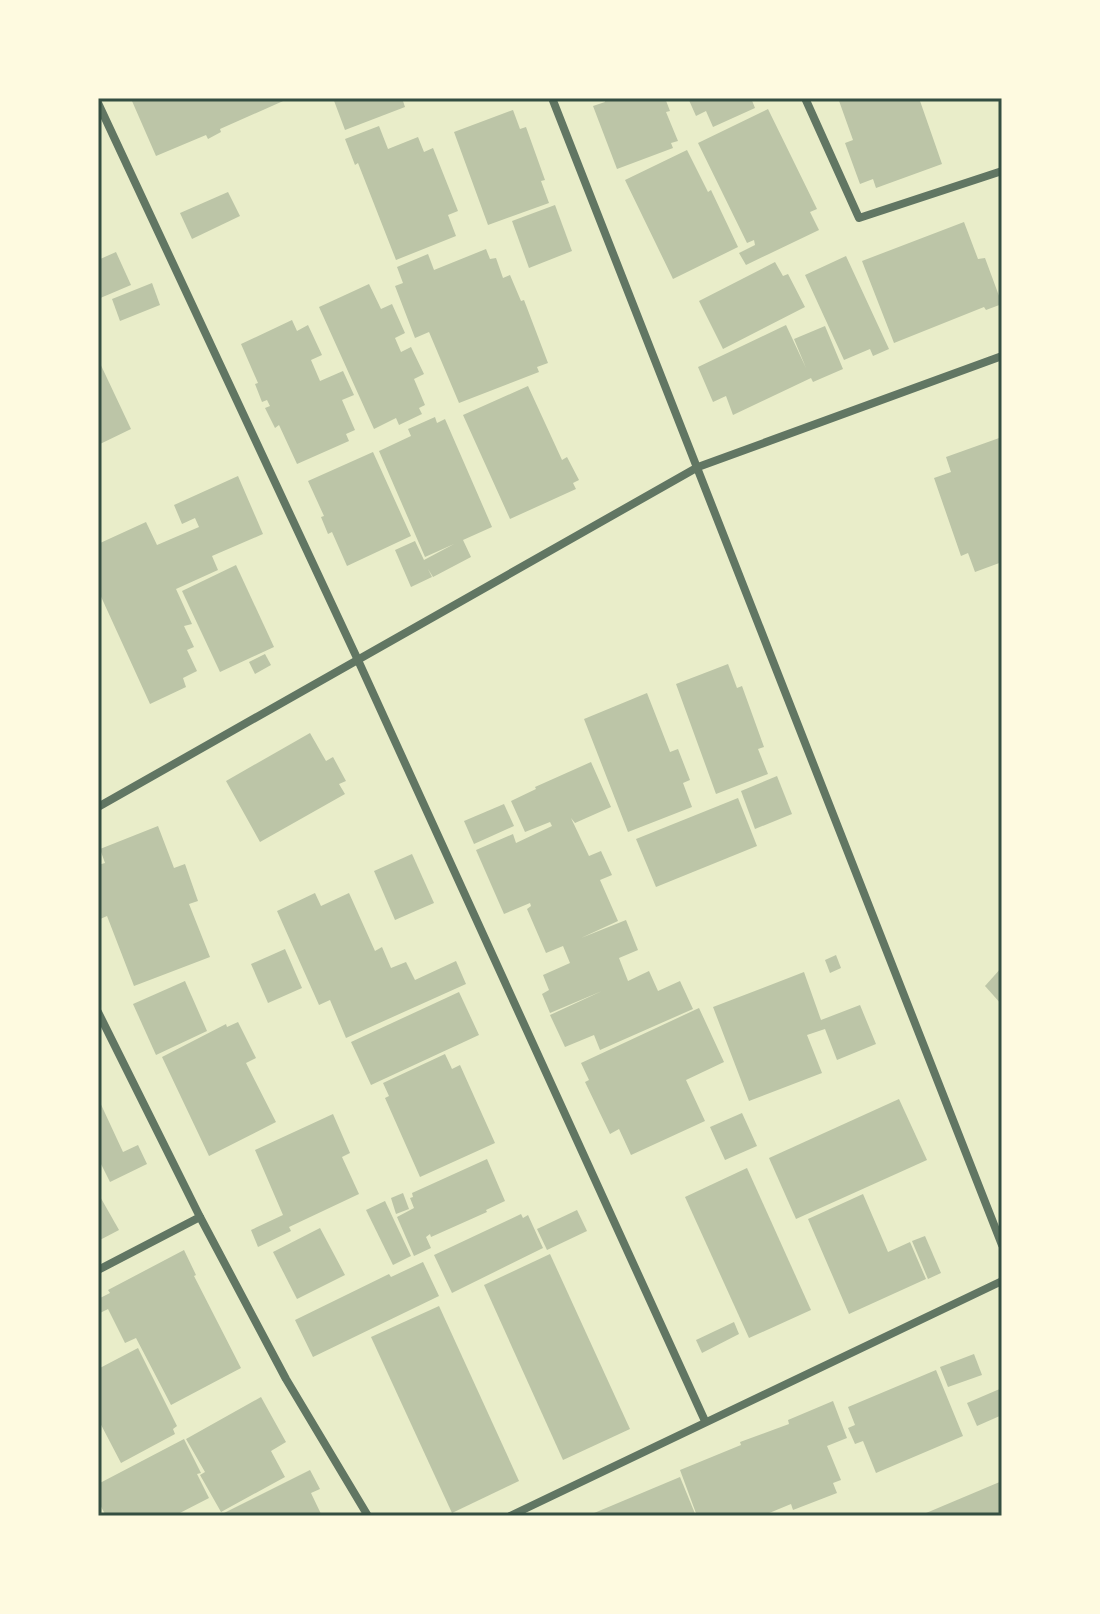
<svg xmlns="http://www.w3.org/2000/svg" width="1100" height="1614" font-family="Quicksand,sans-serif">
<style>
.building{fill:#bcc5a7}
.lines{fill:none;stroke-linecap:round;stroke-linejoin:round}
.minor{stroke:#617663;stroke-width:8}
.neatline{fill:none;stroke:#344e41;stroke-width:3}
</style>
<rect width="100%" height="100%" fill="#e9edc9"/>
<!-- building -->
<g class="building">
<path d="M139 98H290L220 129 221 132 208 139 206 135 156 156 132 101Z"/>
<path d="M333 98H402L405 107 345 130Z"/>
<path d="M604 98H665L670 111 666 112 678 141 671 143 673 148 617 169 593 106 605 102Z"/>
<path d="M688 98H751L755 108 713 127 706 111 696 116Z"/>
<path d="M838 98H919L942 164 876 188 873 179 860 184 845 143 853 140Z"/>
<path d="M768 109 817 209 810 212 819 230 746 265 739 253 755 245 754 240 747 243 698 143Z"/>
<path d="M513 110 520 129 526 127 545 180 541 181 549 203 488 225 454 132Z"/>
<path d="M379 126 388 149 418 137 424 152 433 148 458 211 448 215 456 236 396 260 358 163 355 165 345 139Z"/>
<path d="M687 150 708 192 711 190 738 247 673 279 625 180Z"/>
<path d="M228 192 240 216 192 239 180 213Z"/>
<path d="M555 205 572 251 529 268 512 221Z"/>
<path d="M964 222 978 259 985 258 1002 304 986 310 984 307 894 343 862 261Z"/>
<path d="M486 249 490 259 496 258 503 278 510 275 521 301 524 300 548 363 537 367 539 372 459 403 429 332 415 338 395 286 403 283 397 267 428 254 434 270Z"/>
<path d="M116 252 131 285 98 299V260Z"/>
<path d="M846 256 889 349 873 356 870 349 844 360 805 275Z"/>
<path d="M775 262 783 276 788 274 805 307 723 349 699 301Z"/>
<path d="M152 283 160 305 120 321 112 299Z"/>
<path d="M369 284 381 309 392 304 405 333 395 338 401 352 411 347 424 374 414 379 425 405 419 408 422 414 399 425 396 418 374 429 319 307Z"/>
<path d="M292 320 297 331 308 325 322 355 311 360 320 381 343 371 354 395 342 400 355 430 346 434 349 441 297 464 279 425 275 428 265 408 270 406 267 400 262 402 255 384 258 383 241 344Z"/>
<path d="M786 325 806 368 794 339 825 326 843 369 813 382 811 378 733 415 726 396 713 402 698 367Z"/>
<path d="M98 359 131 429 98 445Z"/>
<path d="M528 386 562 460 567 457 579 480 573 483 576 489 510 519 463 415Z"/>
<path d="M435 417 437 423 445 419 492 527 463 540 471 557 433 577 428 569 432 577 411 587 395 550 415 541 424 560 454 544 425 557 379 451 411 436 408 429Z"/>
<path d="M1002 437V562L975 572 968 553 961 556 934 478 951 472 946 457Z"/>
<path d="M373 452 411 536 347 566 332 532 328 534 321 517 324 516 308 481Z"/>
<path d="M238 476 263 534 212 556 218 570 176 589 192 624 184 626 194 647 187 650 197 671 183 678 186 687 150 704 98 590V544L146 522 157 545 199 527 195 518 182 524 174 505Z"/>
<path d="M236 565 274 647 220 672 182 591Z"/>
<path d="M265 654 271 665 255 674 249 662Z"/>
<path d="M728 664 737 688 742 686 764 747 758 749 768 774 716 794 676 684Z"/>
<path d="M647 693 670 752 678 749 690 780 683 783 692 807 628 832 584 719Z"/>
<path d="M310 733 326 761 333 757 346 781 339 784 345 794 260 842 226 781Z"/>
<path d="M591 762 611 807 575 823 571 818 589 856 601 851 612 875 600 880 618 921 581 938 626 920 638 950 619 958 628 981 649 971 658 991 680 981 693 1009 600 1050 594 1035 565 1047 550 1015 602 991 550 1013 542 994 549 990 543 975 570 963 563 946 546 953 527 909 531 906 530 903 504 914 476 850 513 834 516 843 552 826 550 822 525 832 511 801 536 789 535 787Z"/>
<path d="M777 776 792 814 755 829 741 791Z"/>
<path d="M738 798 757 846 656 887 636 839Z"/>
<path d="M504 804 514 826 474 844 464 821Z"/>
<path d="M158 826 174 868 185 864 198 901 189 904 210 957 134 986 107 916 98 920V865L105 863 100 849Z"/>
<path d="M412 854 434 903 395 920 374 871Z"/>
<path d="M315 893 321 906 349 893 375 951 382 947 391 968 406 962 415 980 456 961 466 984 346 1038 330 1000 319 1005 277 911Z"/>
<path d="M285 949 302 988 268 1003 251 964Z"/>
<path d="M836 955 841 968 830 973 825 960Z"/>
<path d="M1002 967V1005L985 986Z"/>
<path d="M804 972 821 1020 860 1005 876 1044 837 1060 825 1029 807 1035 822 1073 749 1101 713 1007Z"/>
<path d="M185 981 207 1031 156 1055 133 1004Z"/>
<path d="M459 992 479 1035 371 1085 351 1042Z"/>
<path d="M699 1008 724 1062 686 1080 705 1121 631 1155 619 1129 610 1134 585 1082 589 1080 581 1063Z"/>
<path d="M238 1022 256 1058 246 1063 276 1122 209 1156 162 1057 226 1024 227 1027Z"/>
<path d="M445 1054 452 1069 460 1065 495 1143 420 1177 385 1098 389 1096 383 1083Z"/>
<path d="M98 1098 123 1152 138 1145 147 1164 110 1182 101 1164 98 1165Z"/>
<path d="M899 1099 927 1160 796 1219 769 1158Z"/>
<path d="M742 1113 757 1146 725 1160 710 1127Z"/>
<path d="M333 1114 350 1153 342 1157 359 1194 289 1227 291 1231 258 1247 251 1230 283 1215 255 1150Z"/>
<path d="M487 1159 505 1201 486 1210 487 1212 431 1237 430 1234 426 1237 431 1248 414 1256 397 1217 414 1208 410 1198 413 1197 412 1193Z"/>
<path d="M747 1168 811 1310 749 1338 685 1197Z"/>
<path d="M98 1193 119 1230 98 1241Z"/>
<path d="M403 1193 409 1209 396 1214 391 1198Z"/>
<path d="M863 1194 888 1252 910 1242 926 1279 849 1314 808 1219Z"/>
<path d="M385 1201 411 1256 393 1265 366 1210Z"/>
<path d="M577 1210 587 1231 547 1250 537 1229Z"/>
<path d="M521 1214 523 1218 528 1215 543 1248 452 1293 434 1255Z"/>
<path d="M320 1228 345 1275 297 1299 273 1252Z"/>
<path d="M925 1236 941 1273 928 1279 912 1241Z"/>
<path d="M184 1250 196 1275 194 1276 241 1368 171 1405 136 1338 125 1343 108 1309 98 1314V1299L110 1293 108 1290Z"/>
<path d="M550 1254 630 1429 563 1460 484 1285Z"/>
<path d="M423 1262 439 1296 313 1357 295 1320 389 1274 391 1277Z"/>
<path d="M439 1306 519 1481 452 1513 371 1337Z"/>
<path d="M734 1322 739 1334 702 1353 696 1340Z"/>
<path d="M138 1348 177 1426 173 1429 175 1434 121 1463 98 1419V1369Z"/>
<path d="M974 1354 982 1375 948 1387 940 1367Z"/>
<path d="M936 1370 963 1436 876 1473 863 1441 855 1444 848 1428 855 1425 848 1407Z"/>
<path d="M1002 1388V1415L977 1426 967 1403Z"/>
<path d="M261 1397 286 1442 271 1451 285 1477 221 1512 200 1475 205 1472 186 1439Z"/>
<path d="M833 1401 847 1438 827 1446 841 1480 833 1483 837 1493 793 1510 791 1504 762 1516H697L680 1470 741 1445 740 1442 789 1424 788 1420Z"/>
<path d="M184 1439 201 1473 197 1474 209 1498 174 1516H106L98 1501V1484Z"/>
<path d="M310 1470 320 1489 311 1493 322 1516H218Z"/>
<path d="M680 1477 696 1516H587Z"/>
<path d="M1002 1481V1516H919Z"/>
</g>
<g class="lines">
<!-- minor -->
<g class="minor">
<path d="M552 98 1002 1245"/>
<path d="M805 98 859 218 1002 171"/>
<path d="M98 103 357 658 705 1421"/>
<path d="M98 807 698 467 1002 356"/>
<path d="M98 1012 200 1217 286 1379 368 1516"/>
<path d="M98 1270 200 1217"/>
<path d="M510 1516 1002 1281"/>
</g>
</g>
<!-- border -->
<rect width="1100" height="1614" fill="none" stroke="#fefae0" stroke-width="200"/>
<rect x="100" y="100" width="900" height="1414" class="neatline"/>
</svg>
